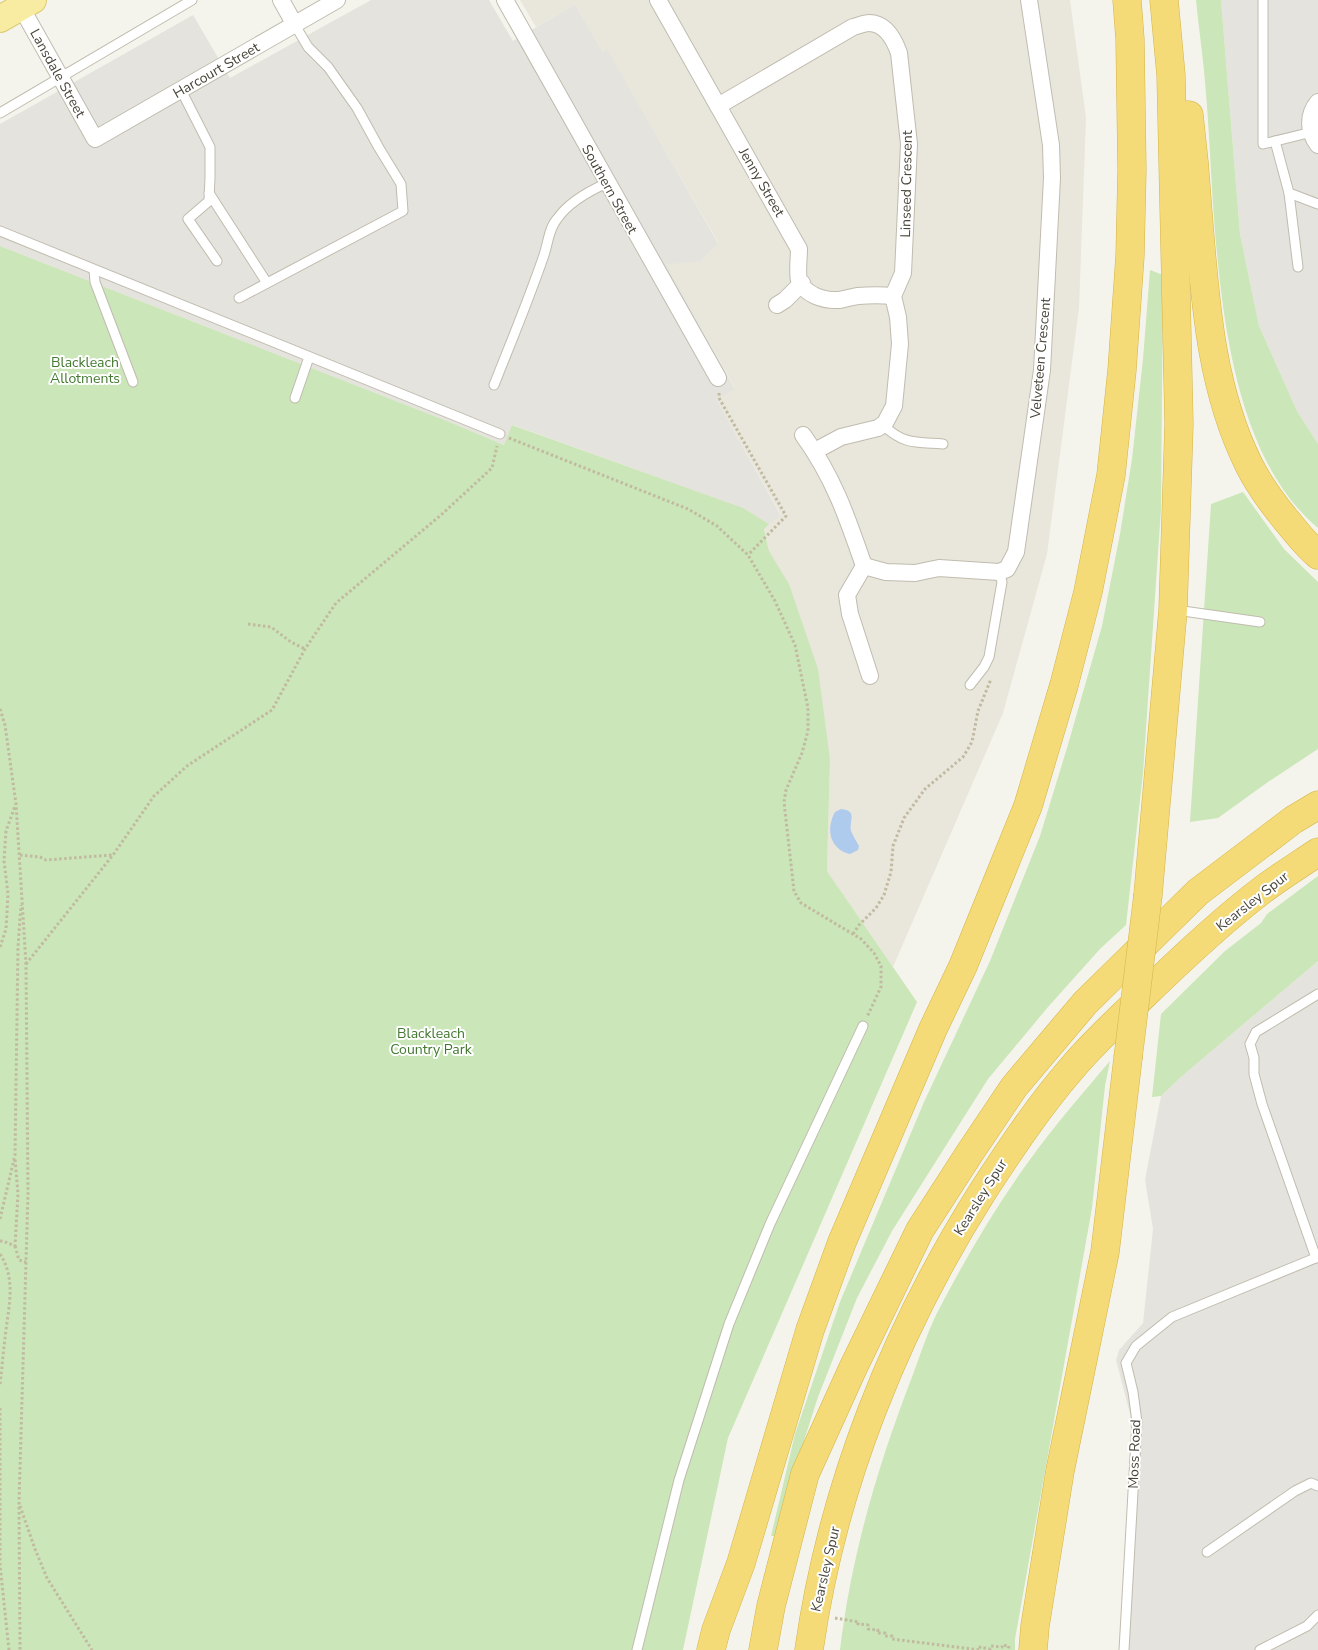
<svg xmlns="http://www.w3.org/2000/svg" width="1318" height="1650" font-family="'Nunito Sans',sans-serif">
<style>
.residential{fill:#e9e6db}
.industrial{fill:#e5e3dd}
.green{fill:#cbe6b8}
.water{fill:#aecaed}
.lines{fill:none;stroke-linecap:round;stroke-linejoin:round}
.service-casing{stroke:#c0bcaf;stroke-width:11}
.minor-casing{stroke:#c0bcaf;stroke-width:18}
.primary-casing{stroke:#ddcb72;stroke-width:28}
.motorway-casing{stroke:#d4b347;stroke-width:29}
.path{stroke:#c1baa1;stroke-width:3;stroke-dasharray:2.5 2.5;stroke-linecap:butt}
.service{stroke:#fff;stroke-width:9}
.minor{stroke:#fff;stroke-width:16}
.primary{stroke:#f8eba2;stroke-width:26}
.motorway{stroke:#f4db78;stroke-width:28}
.motorway-bridge-casing{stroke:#d4b347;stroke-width:29;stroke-linecap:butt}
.motorway-bridge{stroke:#f4db78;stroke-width:28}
.labels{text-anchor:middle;stroke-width:4;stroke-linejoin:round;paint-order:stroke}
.street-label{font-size:14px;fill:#49453a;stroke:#fff}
.park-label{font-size:14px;fill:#427830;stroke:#fff}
</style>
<rect width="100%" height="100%" fill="#f5f4ec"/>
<!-- residential -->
<path class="residential" d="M520 0H1070L1086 118 1079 308 1047 554 1003 713 893 967 827 871 830 760 789 584 769 551 764 528 781 515 717 400 735 388 665 263 700 262 718 242 607 50 603 52 575 4 536 27Z"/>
<!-- industrial -->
<g class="industrial">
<path d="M371 0H489L513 41 575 4 603 52 607 49 718 243 700 262 666 264 735 389 717 400 781 516 769 524 742 508 513 425 504 445 452 423 0 246V124L193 15 230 78Z"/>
<path d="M1221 0H1318V444L1297 411 1259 326 1240 234Z"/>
<path d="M1318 961V1650H1120L1131 1434 1130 1414 1116 1360 1119 1350 1143 1323 1153 1229 1145 1180 1161 1096 1181 1077Z"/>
</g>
<!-- green -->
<g class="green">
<path d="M1196 0H1221L1240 234 1259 326 1297 411 1318 444V528C1211 439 1217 222 1206 94 1204 63 1199 31 1196 0Z"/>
<path d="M0 246 452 423 504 445 512 425 743 508 769 524 764 529 769 551 789 584 818 669 830 760 827 871 917 1002 728 1438 683 1650H0Z"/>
<path d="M1150 270 1163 275 1161 509 1143 773 1126 925 1100 949 1048 1007 988 1079 892 1231 857 1298 818 1397 795 1469 775 1536H771L795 1434 840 1302 924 1102 990 961 1040 836 1067 748 1102 626 1120 534 1132 459 1143 359Z"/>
<path d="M1243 492 1284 549 1318 582V749L1268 782 1218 818 1190 822 1211 504Z"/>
<path d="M1318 876V961L1181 1077 1161 1096 1152 1097 1161 1014 1225 951 1261 923 1267 914Z"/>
<path d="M1110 1061 1105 1086 1092 1208 1015 1639V1650H840C851 1556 878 1465 912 1377 920 1356 927 1333 937 1313 964 1261 994 1209 1029 1161 1054 1126 1082 1094 1110 1061Z"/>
</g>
<!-- water -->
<path class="water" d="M841 809C858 811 849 820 851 831 853 836 856 841 859 846L858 850 850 854C829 849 826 828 835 812Z"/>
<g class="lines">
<!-- service casing -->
<g class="service-casing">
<g id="service">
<path d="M1263 0V144L1312 132"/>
<path d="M181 90 210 147V177L209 201 188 219 217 261"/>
<path d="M0 113 192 0"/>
<path d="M1275 141 1289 193 1318 204"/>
<path d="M209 193 267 283"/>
<path d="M1289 193 1298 267"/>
<path d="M0 231 500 434"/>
<path d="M94 270 95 282 133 382"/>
<path d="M239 298 403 211 401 184 379 148 357 108 328 67 308 47 295 25"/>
<path d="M494 385C511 342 529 299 544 255 548 243 549 228 557 219 568 203 589 191 607 183"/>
<path d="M295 398 309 357"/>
<path d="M883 425C904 445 916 442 943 444"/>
<path d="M1176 610 1260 622"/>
<path d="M970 685 984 667 989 657 1002 582 999 572"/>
<path d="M1316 1258 1262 1104 1254 1074V1058L1250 1044 1256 1032 1318 994"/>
<path d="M1207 1552 1295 1491 1311 1483 1318 1486"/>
<path d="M637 1650 679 1480 729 1324 770 1224 863 1026"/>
<path d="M1124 1650 1137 1422 1133 1392 1126 1363 1136 1346 1172 1317 1318 1257"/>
<path d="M1260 1650 1307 1626 1318 1615"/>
</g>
</g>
<!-- minor casing -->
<g class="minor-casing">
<g id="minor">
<path d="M281 0 295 25"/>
<path d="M505 0 718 378"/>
<path d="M658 0 799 249C799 257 797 274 799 280 805 295 824 301 839 300 845 299 851 297 858 296 870 295 882 295 893 296"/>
<path d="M21 7 95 139 337 0"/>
<path d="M1318 102C1307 115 1308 132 1318 145"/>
<path d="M718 106 853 27C858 26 864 23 869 23 886 23 894 39 899 53L909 144 903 273 893 296 898 317 900 344 894 406 885 423 878 428 841 437 815 451"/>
<path d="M777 305 785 300 802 283"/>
<path d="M803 435C834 478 847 517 864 566L847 595 850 614 870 676"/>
<path d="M864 566 886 572 915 573 939 568 999 572 1007 569 1016 552 1042 370 1052 178 1051 145 1029 0"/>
</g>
</g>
<!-- primary casing -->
<g class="primary-casing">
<path id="primary" d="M0 19 33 0"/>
</g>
<!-- motorway casing -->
<g class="motorway-casing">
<g id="motorway">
<path d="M1189 115C1193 148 1196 181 1198 213 1205 298 1210 387 1249 465 1259 485 1273 504 1287 521 1297 533 1306 545 1318 555"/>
<path d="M1148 895 1173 610 1179 424 1171 75 1164 0"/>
<path d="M711 1650 716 1630 741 1563 810 1330 842 1242 933 1029 963 966 1028 806 1064 685 1088 592 1111 475 1122 370 1130 256 1132 170 1130 39 1127 0"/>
<path d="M763 1650 771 1606 805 1474 853 1368 920 1230 969 1154 1014 1087 1085 1003 1198 892 1293 820 1318 805"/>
<path d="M809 1650C832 1487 895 1330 983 1191 1011 1148 1039 1106 1072 1068 1093 1043 1117 1021 1141 998 1179 961 1219 923 1261 891 1279 877 1299 865 1318 852"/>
<path d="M1033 1650 1035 1626 1060 1471 1105 1252 1128 1058"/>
</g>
</g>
<!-- path -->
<g class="path">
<path d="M719 393V398L786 516 748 555"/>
<path d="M509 438 688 509 717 526 748 555 775 601 795 645 808 708V731L802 753 786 790 784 802 794 891 801 903 861 939 874 953 881 966V987L867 1017"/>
<path d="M248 624 271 627 291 642 305 649"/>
<path d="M0 709 5 725 16 804 26 964 28 1193 19 1503 20 1650"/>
<path d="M20 855 40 857 46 860 112 855"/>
<path d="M853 934 859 925 876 908 884 895 891 872 893 846 904 818 925 789 963 757 972 742 978 711 991 679"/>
<path d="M0 947 6 929 8 894 4 861 6 831 15 806"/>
<path d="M26 964 113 855 154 796 187 766 272 710 305 649 336 603 441 515 492 468 497 446"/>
<path d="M0 1219 15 1155 18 947 21 905"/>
<path d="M0 1241H3L15 1246 18 1194 15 1159"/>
<path d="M15 1246 19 1260 26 1262"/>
<path d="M0 1254C17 1280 8 1309 5 1338 3 1353 2 1369 0 1384"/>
<path d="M0 1408V1565L9 1650"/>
<path d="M20 1506 35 1549 47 1578 92 1650"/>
<path d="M835 1618 859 1622 858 1624 868 1625V1629L878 1630 877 1633H885V1636H892V1639L980 1650V1647L990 1649 991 1646 1002 1647V1645L1009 1646 1008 1650"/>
</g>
<!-- service -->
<use href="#service" class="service"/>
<!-- minor -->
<use href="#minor" class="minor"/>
<!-- primary -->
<use href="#primary" class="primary"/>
<!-- motorway -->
<use href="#motorway" class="motorway"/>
<!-- motorway-bridge casing -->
<g class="motorway-bridge-casing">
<path id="motorway-bridge" d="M1128 1058 1148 895"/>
</g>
<!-- motorway-bridge -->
<use href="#motorway-bridge" class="motorway-bridge"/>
</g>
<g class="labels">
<!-- street labels -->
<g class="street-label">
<text transform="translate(216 70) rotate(-30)" y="5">Harcourt Street</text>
<text transform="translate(58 73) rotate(61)" y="5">Lansdale Street</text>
<text transform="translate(762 182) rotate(60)" y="5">Jenny Street</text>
<text transform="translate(906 184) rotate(-89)" y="5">Linseed Crescent</text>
<text transform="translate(610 189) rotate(61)" y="5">Southern Street</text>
<text transform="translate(1040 358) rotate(-85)" y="5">Velveteen Crescent</text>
<text transform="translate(1252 901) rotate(-38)" y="5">Kearsley Spur</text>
<text transform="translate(980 1197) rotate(-58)" y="5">Kearsley Spur</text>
<text transform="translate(1134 1454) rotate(-88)" y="5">Moss Road</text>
<text transform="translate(825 1569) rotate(-77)" y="5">Kearsley Spur</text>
</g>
<!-- park labels -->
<g class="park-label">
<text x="85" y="367">Blackleach<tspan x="85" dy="16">Allotments</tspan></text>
<text x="431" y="1038">Blackleach<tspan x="431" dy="16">Country Park</tspan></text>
</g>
</g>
</svg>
